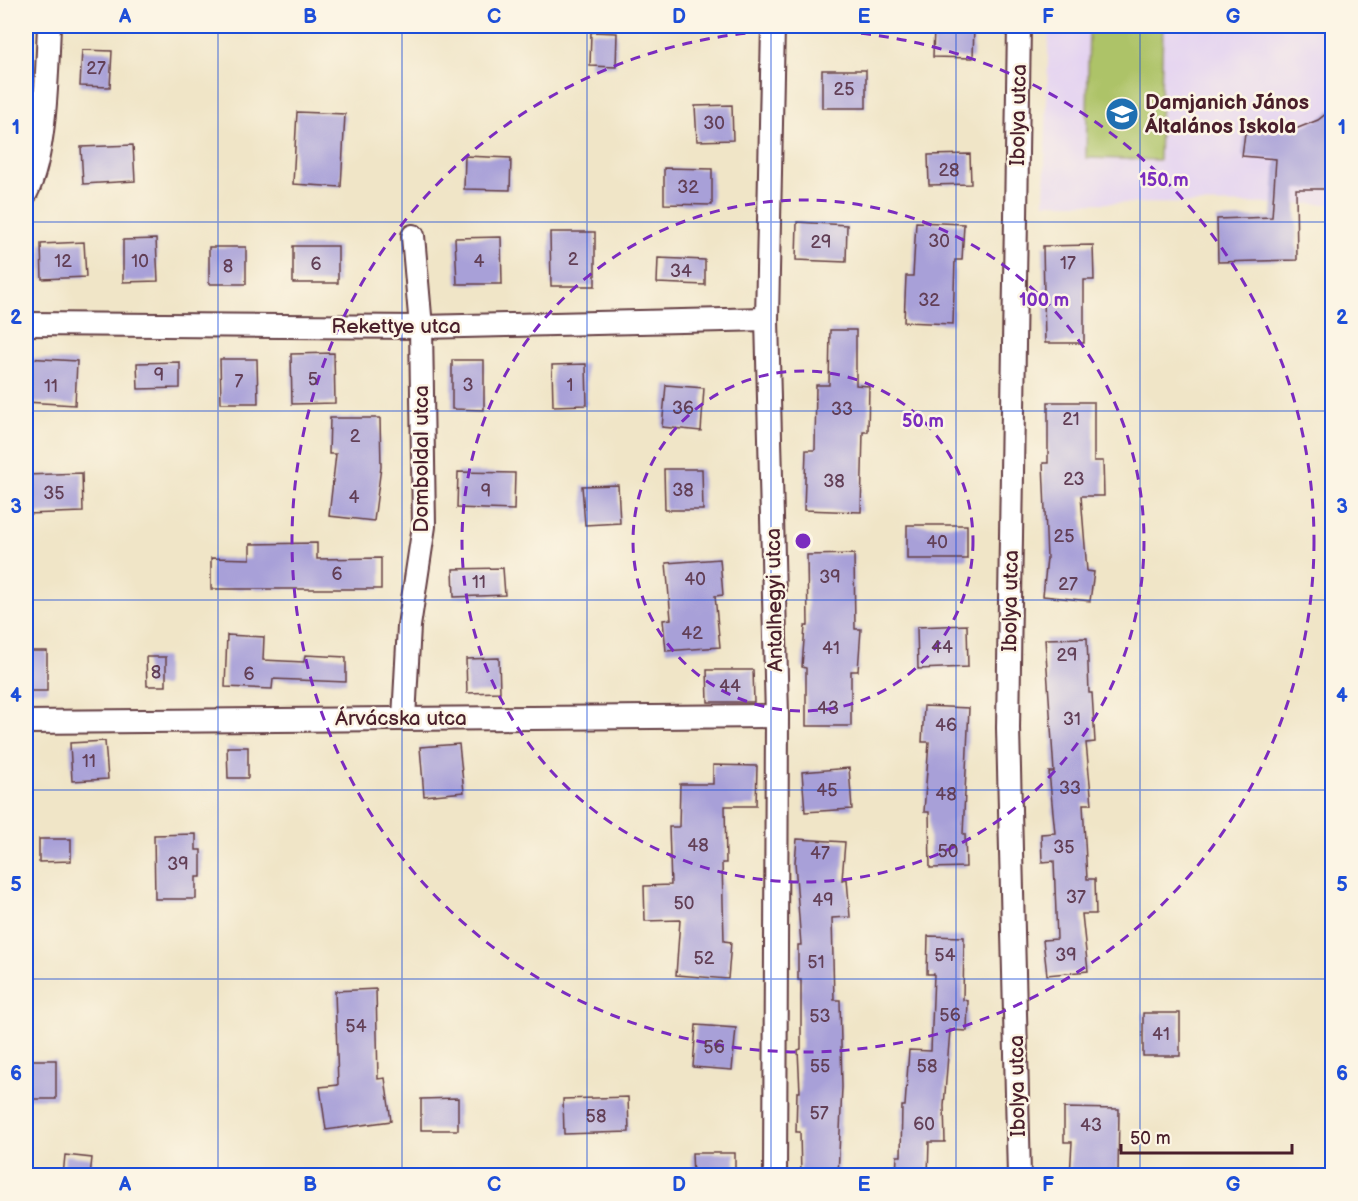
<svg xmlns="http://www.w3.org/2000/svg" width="1358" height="1201" font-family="'Balsamiq Sans',sans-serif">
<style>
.built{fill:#e4d3f1}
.green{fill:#adc367;stroke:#7c7149;stroke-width:1.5}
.building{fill:#a8a0d8}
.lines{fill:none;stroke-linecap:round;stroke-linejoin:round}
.street-casing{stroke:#633d42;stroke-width:26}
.street{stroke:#fff;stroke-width:22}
.grid{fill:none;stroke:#1d4ed8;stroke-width:1.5;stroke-opacity:0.55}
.ring{fill:none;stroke:#7b2cbf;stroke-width:3;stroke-dasharray:10 8}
.labels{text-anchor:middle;stroke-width:5;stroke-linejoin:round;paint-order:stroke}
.number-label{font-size:18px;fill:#623f56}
.poi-label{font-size:21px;font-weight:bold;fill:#4a1f2b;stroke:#fcf5e5;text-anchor:start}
.street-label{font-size:21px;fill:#4a1f2b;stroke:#fcf5e5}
.centre{fill:#7b2cbf;stroke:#fcf5e5;stroke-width:3}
.ring-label{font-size:18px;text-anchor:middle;font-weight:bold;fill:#7b2cbf;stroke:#fcf5e5;stroke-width:5;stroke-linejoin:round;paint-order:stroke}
.neatline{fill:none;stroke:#1d4ed8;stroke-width:2}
.grid-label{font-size:20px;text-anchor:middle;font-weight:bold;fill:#1d4ed8}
</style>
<rect width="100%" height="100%" fill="#fcf5e5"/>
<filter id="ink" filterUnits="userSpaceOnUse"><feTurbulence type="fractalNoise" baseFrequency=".0167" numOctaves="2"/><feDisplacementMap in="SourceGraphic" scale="12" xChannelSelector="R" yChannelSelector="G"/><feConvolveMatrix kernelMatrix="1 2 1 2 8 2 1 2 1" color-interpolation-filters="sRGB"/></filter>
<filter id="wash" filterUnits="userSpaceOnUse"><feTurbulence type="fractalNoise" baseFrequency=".008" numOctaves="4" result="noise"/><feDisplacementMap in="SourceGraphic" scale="24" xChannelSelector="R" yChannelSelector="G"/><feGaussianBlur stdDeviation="1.35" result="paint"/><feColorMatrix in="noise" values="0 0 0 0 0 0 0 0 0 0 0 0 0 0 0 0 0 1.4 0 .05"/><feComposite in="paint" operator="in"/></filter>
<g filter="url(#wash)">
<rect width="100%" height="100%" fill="#f0e5c7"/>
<!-- built -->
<path class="built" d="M1049 26H1332V204L1044 203Z"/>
<!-- green -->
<path class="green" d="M1089 26H1163L1159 160 1086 158Z"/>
<g id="blocks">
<!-- building -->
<g class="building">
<path d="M934 26H974L973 58 933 57Z"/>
<path d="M591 32 617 33 616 67 590 66Z"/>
<path d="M82 50 112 51 110 87 80 86Z"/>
<rect x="822" y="70" width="44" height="38"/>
<path d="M732 105 733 140 697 141 695 106Z"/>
<path d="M1332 109V189H1296L1297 260 1218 262 1217 219 1272 217 1276 159 1242 156 1245 133 1293 130 1318 120Z"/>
<path d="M297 112 345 114 341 187 293 184Z"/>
<path d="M133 145 135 181 83 184 81 147Z"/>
<path d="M970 154 971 184 929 185 928 155Z"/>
<path d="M465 156 511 158 510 190 464 189Z"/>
<path d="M664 168 712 169V205L664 204Z"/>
<path d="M797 222 847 225 846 262 796 260Z"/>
<path d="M916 222 964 224 962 260H955L953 324 904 322 906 276H913Z"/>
<path d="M550 232H595V286H551Z"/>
<path d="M501 237 502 284H457L455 238Z"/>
<path d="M156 239 158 281 123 282V240Z"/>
<path d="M84 242 86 277 42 279 41 244Z"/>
<path d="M1093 245 1094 280H1084V343H1045L1043 246Z"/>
<rect x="293" y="246" width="45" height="37"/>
<rect x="209" y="247" width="37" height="37"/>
<path d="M658 258 705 260V285L657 283Z"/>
<path d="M830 330H856V385L869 386 868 432H863L861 512 804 510 806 450H815L816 385H829Z"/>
<path d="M334 353 335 403 292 404 291 354Z"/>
<path d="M26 358 77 361 75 405 26 402Z"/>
<path d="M220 359H257L258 403H221Z"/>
<path d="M452 360H484V410L452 409Z"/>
<path d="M180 362V388L138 389 137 363Z"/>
<path d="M586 364 587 405 553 406 552 365Z"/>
<path d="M666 385 704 388 701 431 662 427Z"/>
<path d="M1048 402H1094V461H1103L1104 496H1081L1087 571 1094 572 1090 601 1043 596 1047 558 1043 463H1048Z"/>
<path d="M330 418H380L381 467 374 521 329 516 336 454H329Z"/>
<path d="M664 469H702L703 510H665Z"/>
<path d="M458 472 515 473 514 510 457 508Z"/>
<path d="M82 473 83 512 26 514V475Z"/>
<path d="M618 485 620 523 585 525 582 486Z"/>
<rect x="907" y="525" width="60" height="34"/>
<path d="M317 543V559L381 558V589H211V558L250 559V544Z"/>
<path d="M854 554 855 629H861L858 671H851V726H806V668L802 667 805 626H808L807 555Z"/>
<path d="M720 559 723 595 715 596 720 647 666 651 663 620 671 619 666 563Z"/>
<path d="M503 568 505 595 454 597 453 569Z"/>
<path d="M967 625 968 667 918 669 917 627Z"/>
<path d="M227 635 264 637 263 660 304 662 305 655 346 657V682L273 679 272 689 225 687Z"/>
<path d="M1087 638 1089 693H1092L1095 742 1086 743 1092 804H1083L1087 879H1095L1096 914H1082L1088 971 1047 975 1043 940 1057 939 1054 861 1042 862 1041 834 1055 833 1049 772H1054L1045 639Z"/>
<rect x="26" y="651" width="21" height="40"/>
<path d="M146 657H166V686H147Z"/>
<path d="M499 658 500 692 467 693 466 659Z"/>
<path d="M707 670H753L754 702H708Z"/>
<path d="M924 706 969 708 963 834H965L966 867 930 868 929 812H924L929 742H922Z"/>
<path d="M105 741 108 779 72 781 70 743Z"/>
<path d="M459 744 464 792 424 796 420 747Z"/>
<path d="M227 747H248V778H228Z"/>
<path d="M713 765 757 766 756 806H725L726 863H722L724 941 731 942 728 979 676 975 680 920 645 921 644 886 671 885 669 827H679L680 784H713Z"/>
<path d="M849 768 852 809 805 812 802 772Z"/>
<path d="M196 834V850H201V877H196V899H155L154 835Z"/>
<path d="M39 839H71V861L39 862Z"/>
<path d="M797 839 845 842 842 880 847 879 850 917 832 918 834 1000H840L842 1087 838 1176H801L800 1132H796L797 1092H800L798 1050 801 1049V980H798V945H801L795 862Z"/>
<path d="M928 936 964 937 963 1000 968 1001 967 1031 950 1030 944 1106 945 1142H929L928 1176H896L897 1156H901L902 1106H905L909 1050 931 1051 934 974H927Z"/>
<path d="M376 989 378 1079 385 1078 391 1121 326 1130 320 1087 338 1085 335 991Z"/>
<rect x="1143" y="1013" width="37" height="43"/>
<path d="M696 1025 736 1028 732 1070 693 1067Z"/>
<rect x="26" y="1060" width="30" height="39"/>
<path d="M628 1097 629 1132 564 1134 563 1099Z"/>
<path d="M458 1098V1130H421V1099Z"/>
<path d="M1064 1108 1119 1109 1118 1176H1070L1072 1142H1064Z"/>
<path d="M692 1153H735V1176H693Z"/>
<path d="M65 1155 92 1158 90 1176H63Z"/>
</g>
</g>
</g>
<g filter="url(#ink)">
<use href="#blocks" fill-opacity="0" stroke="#633d42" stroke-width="1.5"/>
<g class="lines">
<!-- street casing -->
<g class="street-casing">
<g id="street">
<path d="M773 26 767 319 777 716 775 1176"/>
<path d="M1019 26 1008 728 1019 1176"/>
<path d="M26 193C46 154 47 71 49 26"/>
<path d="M26 324 421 327 767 319"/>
<path d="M404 718 409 626 424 526 421 327 413 236"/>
<path d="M26 722 777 716"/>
</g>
</g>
<!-- street -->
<use href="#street" class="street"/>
</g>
</g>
<!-- grid -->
<path class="grid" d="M218 26V1176M402 26V1176M587 26V1176M771 26V1176M956 26V1176M1140 26V1176M26 222H1332M26 411H1332M26 600H1332M26 790H1332M26 979H1332"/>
<!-- distance rings -->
<g class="ring">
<circle cx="803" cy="541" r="170"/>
<circle cx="803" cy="541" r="341"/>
<circle cx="803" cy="541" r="511"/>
</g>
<!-- icons -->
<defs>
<g id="school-disc" transform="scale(1.725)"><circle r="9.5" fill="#1f6fb2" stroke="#fcf5e5"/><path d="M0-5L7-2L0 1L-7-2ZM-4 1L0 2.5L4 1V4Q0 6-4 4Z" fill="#fff"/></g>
</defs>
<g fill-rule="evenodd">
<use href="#school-disc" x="1122" y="114"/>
</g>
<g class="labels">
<!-- number labels -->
<g class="number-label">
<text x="96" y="74">27</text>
<text x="844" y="95">25</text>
<text x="714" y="129">30</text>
<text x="949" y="176">28</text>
<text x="688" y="193">32</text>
<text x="939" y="247">30</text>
<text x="821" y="248">29</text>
<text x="573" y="265">2</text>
<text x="63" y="267">12</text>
<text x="140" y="267">10</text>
<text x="479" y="267">4</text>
<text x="1068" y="269">17</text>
<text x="316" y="270">6</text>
<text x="228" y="272">8</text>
<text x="681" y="277">34</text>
<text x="929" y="306">32</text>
<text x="159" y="381">9</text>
<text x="313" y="385">5</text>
<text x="239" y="387">7</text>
<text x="468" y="391">3</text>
<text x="570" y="391">1</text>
<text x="51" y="392">11</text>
<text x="683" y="414">36</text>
<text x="842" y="415">33</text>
<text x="1071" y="425">21</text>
<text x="355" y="442">2</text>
<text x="1074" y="485">23</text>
<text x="834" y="487">38</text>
<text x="683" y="496">38</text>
<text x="486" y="497">9</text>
<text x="54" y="499">35</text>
<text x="354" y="503">4</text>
<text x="1064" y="542">25</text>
<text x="937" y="548">40</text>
<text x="337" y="580">6</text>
<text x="830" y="583">39</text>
<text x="695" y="585">40</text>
<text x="479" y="588">11</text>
<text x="1068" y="590">27</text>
<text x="692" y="639">42</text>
<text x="942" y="653">44</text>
<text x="831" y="654">41</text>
<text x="1067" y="661">29</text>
<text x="156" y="678">8</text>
<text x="249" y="680">6</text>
<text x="730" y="692">44</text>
<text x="828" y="714">43</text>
<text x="1072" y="725">31</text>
<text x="946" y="731">46</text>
<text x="89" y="767">11</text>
<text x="1070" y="794">33</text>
<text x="827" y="796">45</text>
<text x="946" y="800">48</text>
<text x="698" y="851">48</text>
<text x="1064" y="853">35</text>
<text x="948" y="857">50</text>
<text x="820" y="859">47</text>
<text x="178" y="870">39</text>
<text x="1076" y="903">37</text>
<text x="823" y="906">49</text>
<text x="684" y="909">50</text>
<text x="945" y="961">54</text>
<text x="1066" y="961">39</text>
<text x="704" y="964">52</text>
<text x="816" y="968">51</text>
<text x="950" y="1021">56</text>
<text x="820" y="1022">53</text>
<text x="356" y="1032">54</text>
<text x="1161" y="1040">41</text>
<text x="714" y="1053">56</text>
<text x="820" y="1072">55</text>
<text x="927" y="1072">58</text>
<text x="819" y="1119">57</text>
<text x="596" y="1122">58</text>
<text x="924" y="1130">60</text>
<text x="1091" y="1131">43</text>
</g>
<!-- poi labels -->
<g class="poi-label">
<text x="1145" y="109">Damjanich János<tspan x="1145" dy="24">Általános Iskola</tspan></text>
</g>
<!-- street labels -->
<g class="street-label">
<text transform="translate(1018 115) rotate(-89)" y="7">Ibolya utca</text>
<text x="396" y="333">Rekettye utca</text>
<text transform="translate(421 459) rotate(-90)" y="7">Domboldal utca</text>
<text transform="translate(774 600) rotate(-91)" y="7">Antalhegyi utca</text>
<text transform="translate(1010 601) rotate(-89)" y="7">Ibolya utca</text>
<text x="401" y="725">Árvácska utca</text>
<text transform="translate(1017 1086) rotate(-91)" y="7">Ibolya utca</text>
</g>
</g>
<circle cx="803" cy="541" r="9" class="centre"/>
<g class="ring-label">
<text x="1164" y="186">150 m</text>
<text x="1044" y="306">100 m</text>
<text x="923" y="427">50 m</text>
</g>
<!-- margin -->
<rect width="1358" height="1201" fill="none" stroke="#fcf5e5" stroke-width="66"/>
<!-- scale -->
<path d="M1121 1144v9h171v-9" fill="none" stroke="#4a1f2b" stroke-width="3"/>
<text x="1130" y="1144" font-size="18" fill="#4a1f2b" stroke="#fcf5e5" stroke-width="4.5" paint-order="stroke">50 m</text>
<rect x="33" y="33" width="1292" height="1135" class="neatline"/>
<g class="grid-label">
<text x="125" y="23">A</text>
<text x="310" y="23">B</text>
<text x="494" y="23">C</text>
<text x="679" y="23">D</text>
<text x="864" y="23">E</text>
<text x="1048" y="23">F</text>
<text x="1233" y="23">G</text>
<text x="16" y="134">1</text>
<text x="1342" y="134">1</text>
<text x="16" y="324">2</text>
<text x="1342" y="324">2</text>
<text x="16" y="513">3</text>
<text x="1342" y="513">3</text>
<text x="16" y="702">4</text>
<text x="1342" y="702">4</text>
<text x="16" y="891">5</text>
<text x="1342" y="891">5</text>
<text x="16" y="1080">6</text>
<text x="1342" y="1080">6</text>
<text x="125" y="1191">A</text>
<text x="310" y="1191">B</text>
<text x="494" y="1191">C</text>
<text x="679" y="1191">D</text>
<text x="864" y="1191">E</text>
<text x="1048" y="1191">F</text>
<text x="1233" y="1191">G</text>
</g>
</svg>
